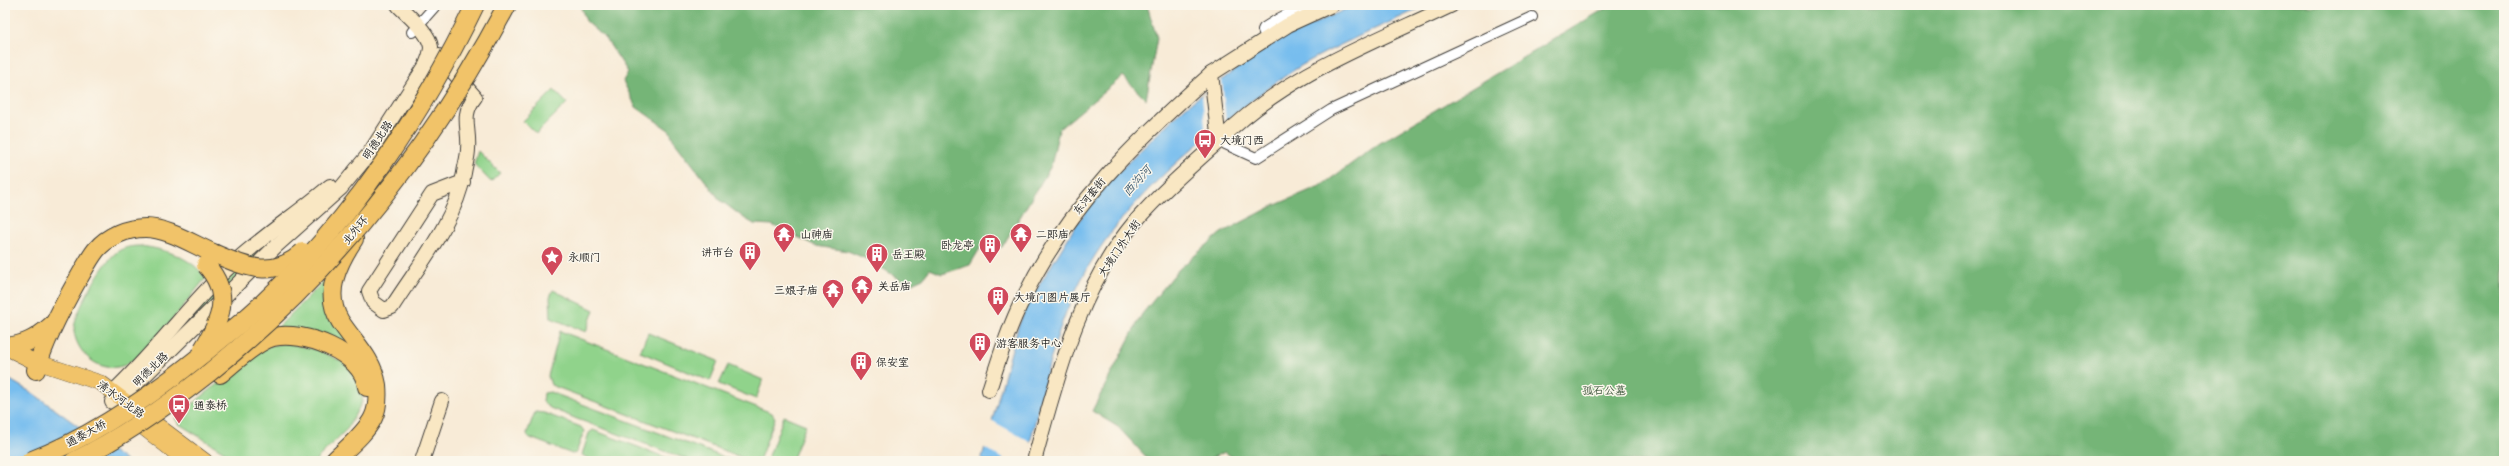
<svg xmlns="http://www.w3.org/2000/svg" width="2509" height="466" font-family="'Architects Daughter','LXGW WenKai TC',sans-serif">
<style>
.green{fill:#90d38b;stroke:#567854}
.forest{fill:#74b577;stroke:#48684a}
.water{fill:#77bdee;stroke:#4a6c85}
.pier{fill:#f8ebd7}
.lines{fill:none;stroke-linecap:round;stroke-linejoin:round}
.street-casing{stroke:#3d3b38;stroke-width:12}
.secondary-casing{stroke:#3d3b38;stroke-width:16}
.primary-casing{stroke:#3d3b38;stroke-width:16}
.highway-casing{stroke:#3d3b38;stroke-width:20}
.street{stroke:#fff;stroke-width:10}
.secondary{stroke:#f9e7c3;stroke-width:14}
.primary{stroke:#f1c369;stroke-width:15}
.highway{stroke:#f1c369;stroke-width:18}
.highway-bridge-casing{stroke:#3d3b38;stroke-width:20;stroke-linecap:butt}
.highway-bridge{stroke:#f1c369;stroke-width:18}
.labels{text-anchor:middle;stroke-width:3;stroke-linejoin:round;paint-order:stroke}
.street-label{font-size:11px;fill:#1c1c1c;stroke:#fbf7ec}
.poi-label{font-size:11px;fill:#1c1c1c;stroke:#fbf7ec;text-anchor:start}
.park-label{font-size:11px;fill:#455c43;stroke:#fbf7ec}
.water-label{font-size:12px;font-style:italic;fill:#405c70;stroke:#fbf7ec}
</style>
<rect width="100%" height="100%" fill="#fbf7ec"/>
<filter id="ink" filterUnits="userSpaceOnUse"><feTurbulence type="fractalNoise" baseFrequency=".025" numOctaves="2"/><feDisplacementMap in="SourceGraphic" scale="8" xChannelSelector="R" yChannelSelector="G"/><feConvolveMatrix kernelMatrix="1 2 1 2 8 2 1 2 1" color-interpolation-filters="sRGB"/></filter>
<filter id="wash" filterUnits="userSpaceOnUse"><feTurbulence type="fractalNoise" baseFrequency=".012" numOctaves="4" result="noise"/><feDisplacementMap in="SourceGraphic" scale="16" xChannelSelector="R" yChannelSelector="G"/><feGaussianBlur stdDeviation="0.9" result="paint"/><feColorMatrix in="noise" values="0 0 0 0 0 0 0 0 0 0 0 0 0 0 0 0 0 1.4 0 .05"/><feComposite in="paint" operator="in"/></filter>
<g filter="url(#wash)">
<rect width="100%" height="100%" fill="#f8ebd7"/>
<!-- green -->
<g class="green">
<path d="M554 90 567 103 536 134 523 121Z"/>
<path d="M478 151 500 173 491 182 474 164Z"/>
<path d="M291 226 167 345 166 344 229 273Z"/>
<path d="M140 246C165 249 191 257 206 278 187 300 152 349 129 363 104 377 77 356 74 331 73 314 103 262 117 252 124 247 132 246 140 246Z"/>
<path d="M326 279 362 359 275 330Z"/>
<path d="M553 290 594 310 586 332 551 318 550 297Z"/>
<path d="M560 331 772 413 775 418 760 458 751 461 551 385 548 376Z"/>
<path d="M648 333 718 361 710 381 640 352Z"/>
<path d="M285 343 318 350 349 365 363 389 362 402 347 429 315 461H239L179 424 175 418 252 356 268 346Z"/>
<path d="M728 365 763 380 756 399 719 384Z"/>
<path d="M550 392 734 461H692L577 419 550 408 543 402 544 393Z"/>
<path d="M535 412 544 413 581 427 584 431 576 453 572 454 528 437 527 433Z"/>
<path d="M784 416 806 425 792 461H767Z"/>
<path d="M593 430 675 461H593L582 455 589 433Z"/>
</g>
<!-- forest -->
<g class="forest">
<path d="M580 5H1147L1157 38 1146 100 1123 76 1059 129 1051 166 1002 247 982 245 970 265 942 274 930 269 923 278 910 284 901 280 871 261 848 251 816 246 772 225 754 224 744 218 720 200 673 139 670 131 636 107 623 81 628 72 606 39 586 21Z"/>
<path d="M1611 5H2504V461H1237L1225 452 1205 461H1150L1118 427 1092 411 1142 314 1179 269 1221 233 1271 207 1322 185 1380 143Z"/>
</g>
<!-- water -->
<g class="water">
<path d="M1355 5H1427C1389 23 1350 39 1313 59 1283 75 1254 99 1227 120 1167 168 1108 221 1075 292 1049 345 1041 405 1025 461H981L1018 327 1027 305 1078 222 1112 178 1184 108 1235 70 1278 40Z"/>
<path d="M5 377 34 394 126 461H5Z"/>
</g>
<!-- pier -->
<g class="pier">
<path d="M1222 80 1226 122 1206 137 1202 95Z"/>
<path d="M991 420 1032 443 1027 461H1006L983 447Z"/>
</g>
</g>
<g filter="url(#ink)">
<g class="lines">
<!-- street casing -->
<g class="street-casing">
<g id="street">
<path d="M412 32 436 5"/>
<path d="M1266 38 1263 30 1264 28 1280 18 1306 5"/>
<path d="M1219 141 1256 158 1331 110 1532 17"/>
</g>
</g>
<!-- secondary casing -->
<g class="secondary-casing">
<g id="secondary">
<path d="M439 56 475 97C460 116 470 128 468 149 468 157 465 165 464 173 456 221 418 266 392 307L384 310 373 302 369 291 432 194 463 182"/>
<path d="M453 72 490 5"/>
<path d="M1219 141C1282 76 1372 43 1452 5"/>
<path d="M115 390C155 352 187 308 226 270 258 239 296 215 330 186"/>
<path d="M989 390C999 359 1009 326 1024 297 1067 207 1138 139 1211 74"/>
<path d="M112 402 136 384 276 246 341 188 369 154 426 65C428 60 431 53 431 47 429 32 408 16 398 5"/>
<path d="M422 461 442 401"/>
<path d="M1034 461C1057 379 1078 290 1134 223 1160 193 1190 167 1219 141L1211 74 1288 25 1332 5"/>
</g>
</g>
<!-- primary casing -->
<g class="primary-casing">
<g id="primary">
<path d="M5 347 31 360 101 383 205 461"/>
<path d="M135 421 186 461"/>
</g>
</g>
<!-- highway casing -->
<g class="highway-casing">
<g id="highway">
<path d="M6 347C26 345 37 338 52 325"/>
<path d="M36 370C45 339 61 309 77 281 83 271 89 259 96 250 108 236 127 228 145 228 168 228 192 244 213 253"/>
<path d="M220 374C233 363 257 341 273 337 303 330 363 352 367 387"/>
<path d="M334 461C347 448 365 434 373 418 378 408 378 396 377 385 372 357 354 343 340 321 323 293 338 263 354 239"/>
</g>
</g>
<!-- street -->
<use href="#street" class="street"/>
<!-- secondary -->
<use href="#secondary" class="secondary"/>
<!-- primary -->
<use href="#primary" class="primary"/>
<!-- highway -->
<use href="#highway" class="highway"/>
<!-- highway-bridge casing -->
<g class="highway-bridge-casing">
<g id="highway-bridge">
<path d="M213 253C246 267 273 280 303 252"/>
<path d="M203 349C221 320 232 294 206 265"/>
<path d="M30 461C90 438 144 401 194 361 218 342 242 323 264 302 352 220 423 113 475 5"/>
<path d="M74 461C123 437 167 406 210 372 334 272 433 145 507 5"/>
</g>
</g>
<!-- highway-bridge -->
<use href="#highway-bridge" class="highway-bridge"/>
</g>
</g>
<!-- icons -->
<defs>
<g id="bus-pin" transform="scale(1.15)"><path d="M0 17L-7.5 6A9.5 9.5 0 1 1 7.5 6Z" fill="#d1495b" stroke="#fbf7ec"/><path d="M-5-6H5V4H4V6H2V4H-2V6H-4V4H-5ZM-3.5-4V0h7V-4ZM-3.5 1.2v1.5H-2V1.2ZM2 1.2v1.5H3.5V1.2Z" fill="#fff"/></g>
<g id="temple-pin" transform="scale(1.15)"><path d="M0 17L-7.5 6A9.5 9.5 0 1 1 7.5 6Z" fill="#d1495b" stroke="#fbf7ec"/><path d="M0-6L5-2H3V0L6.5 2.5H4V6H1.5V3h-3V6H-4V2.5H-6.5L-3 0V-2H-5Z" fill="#fff"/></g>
<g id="building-pin" transform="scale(1.15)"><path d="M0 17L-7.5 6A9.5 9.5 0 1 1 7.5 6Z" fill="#d1495b" stroke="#fbf7ec"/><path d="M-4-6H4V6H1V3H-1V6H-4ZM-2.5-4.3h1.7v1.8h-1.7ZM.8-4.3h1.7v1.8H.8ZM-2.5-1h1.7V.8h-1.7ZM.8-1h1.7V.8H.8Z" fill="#fff"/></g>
<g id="sight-pin" transform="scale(1.15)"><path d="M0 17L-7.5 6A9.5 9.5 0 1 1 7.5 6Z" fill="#d1495b" stroke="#fbf7ec"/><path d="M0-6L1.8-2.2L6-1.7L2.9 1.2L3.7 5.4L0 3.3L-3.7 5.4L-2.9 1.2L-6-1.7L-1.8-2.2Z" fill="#fff"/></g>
</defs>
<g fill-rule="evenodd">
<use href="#bus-pin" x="1205" y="140"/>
<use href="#temple-pin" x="784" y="234"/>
<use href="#temple-pin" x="1021" y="234"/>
<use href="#building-pin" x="990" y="245"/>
<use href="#building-pin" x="750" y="252"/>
<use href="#building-pin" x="877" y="254"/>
<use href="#sight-pin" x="552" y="257"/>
<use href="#temple-pin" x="862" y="286"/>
<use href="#temple-pin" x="833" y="290"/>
<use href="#building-pin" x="998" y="297"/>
<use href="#building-pin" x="980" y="343"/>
<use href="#building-pin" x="861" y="362"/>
<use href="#bus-pin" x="179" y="405"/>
</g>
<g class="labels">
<!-- street labels -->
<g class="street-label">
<text transform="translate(377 140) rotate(-56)" y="4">明德北路</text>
<text transform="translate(1089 196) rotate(-51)" y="4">东河套街</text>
<text transform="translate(355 230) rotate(-51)" y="4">北外环</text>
<text transform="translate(1119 248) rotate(-56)" y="4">大境门外大街</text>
<text transform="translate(150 369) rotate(-44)" y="4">明德北路</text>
<text transform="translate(121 399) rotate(36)" y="4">清水河北路</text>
<text transform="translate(86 433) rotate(-29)" y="4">通泰大桥</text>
</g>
<!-- poi labels -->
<g class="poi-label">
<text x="1220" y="144">大境门西</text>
<text x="800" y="238">山神庙</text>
<text x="1036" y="238">二郎庙</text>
<text x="974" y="249" text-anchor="end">卧龙亭</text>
<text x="734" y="256" text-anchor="end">讲市台</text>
<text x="892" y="258">岳王殿</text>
<text x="568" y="261">永顺门</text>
<text x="878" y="290">关岳庙</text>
<text x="818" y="294" text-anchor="end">三娘子庙</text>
<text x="1014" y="301">大境门图片展厅</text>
<text x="996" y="347">游客服务中心</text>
<text x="876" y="366">保安室</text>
<text x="194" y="409">通泰桥</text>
</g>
<!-- park labels -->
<g class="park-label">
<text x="1604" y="394">孤石公墓</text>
</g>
<!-- water labels -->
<g class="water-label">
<text transform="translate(1137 181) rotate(-48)" y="4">西沟河</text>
</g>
</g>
<!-- margin -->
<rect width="2509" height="466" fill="none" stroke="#fbf7ec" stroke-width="20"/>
</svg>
